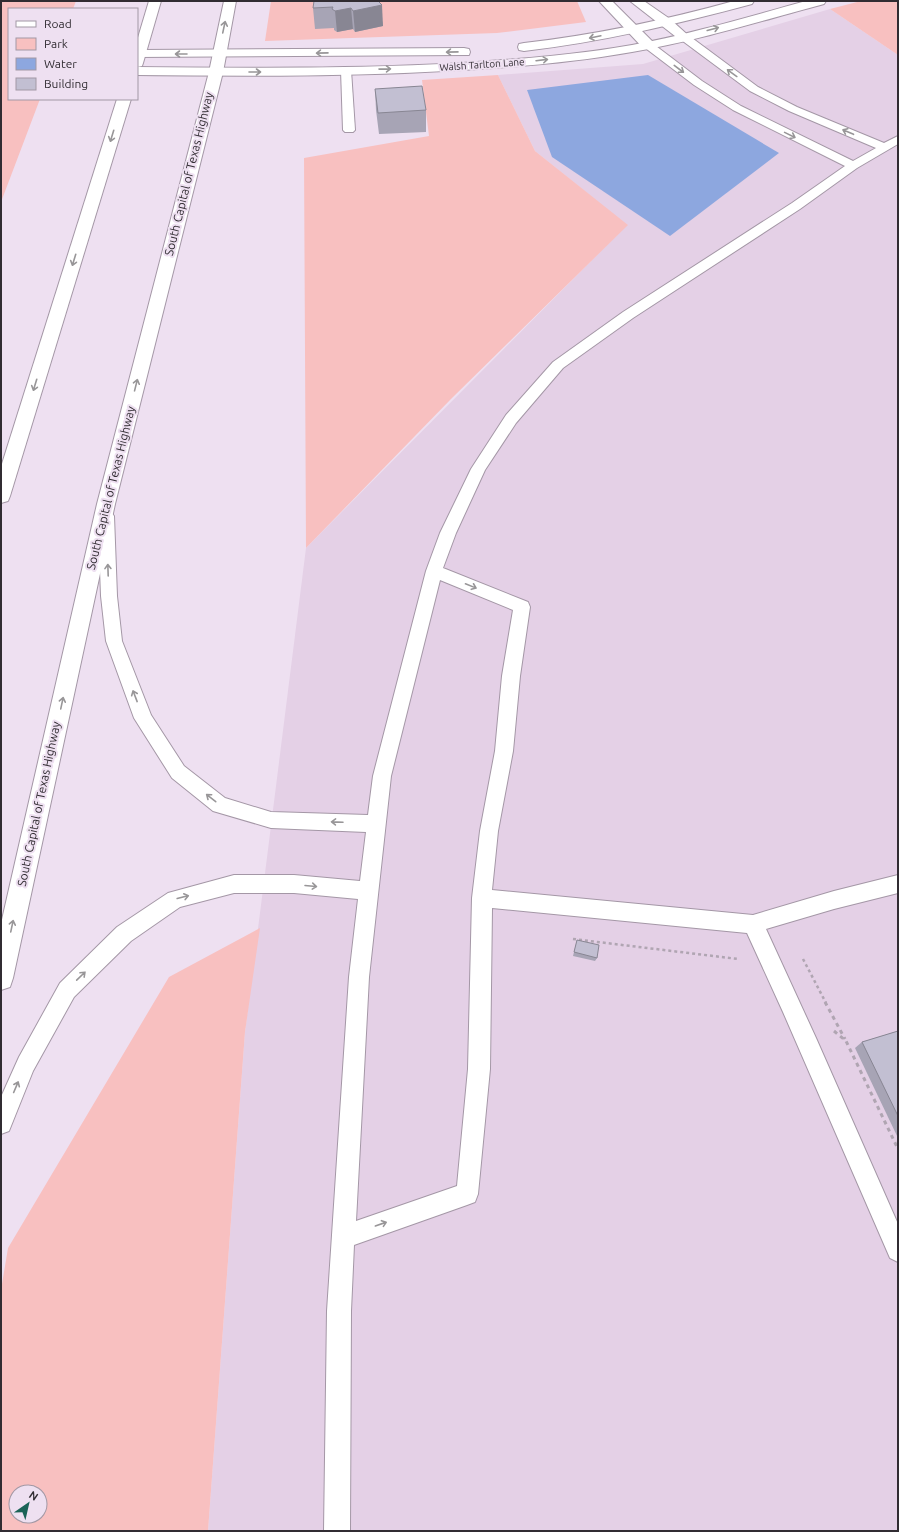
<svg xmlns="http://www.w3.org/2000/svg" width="899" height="1532" font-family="Ubuntu,sans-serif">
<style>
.built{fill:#e4d0e6}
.green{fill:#f8c0c0;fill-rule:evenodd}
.water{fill:#8da7df}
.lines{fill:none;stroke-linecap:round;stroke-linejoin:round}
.service-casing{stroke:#a497a6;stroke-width:2}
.minor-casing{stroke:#a497a6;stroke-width:2}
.tertiary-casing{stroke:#a497a6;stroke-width:2}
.trunk-casing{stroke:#a497a6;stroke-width:2}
.path-far1{stroke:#b0a5b2;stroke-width:2.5;stroke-dasharray:3 3;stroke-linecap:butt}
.path{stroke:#b0a5b2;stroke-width:3;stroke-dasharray:4 4;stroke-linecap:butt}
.service{fill:#fff;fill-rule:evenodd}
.minor{fill:#fff;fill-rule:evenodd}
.tertiary{fill:#fff;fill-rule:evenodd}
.trunk{fill:#fff;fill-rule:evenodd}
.wall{fill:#a7a4b5}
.shaded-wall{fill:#888693}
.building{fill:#c2bfd2;stroke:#888693}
.oneway{stroke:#989698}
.labels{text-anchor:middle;stroke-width:4;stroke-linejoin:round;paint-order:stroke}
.far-street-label{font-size:10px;fill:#312c32;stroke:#eee0f1}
.street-label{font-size:12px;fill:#312c32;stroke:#eee0f1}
</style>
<rect width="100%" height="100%" fill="#eee0f1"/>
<!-- built -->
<path class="built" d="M830 9 898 55V1531H208L245 1032 306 548 627 225 535 151 498 75 643 64Z"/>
<!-- green -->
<g class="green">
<path d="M1 1H76L73 9H9V99H40L1 202Z"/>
<path d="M271 1H577L586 22 497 33 265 41Z"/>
<path d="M861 1H898V55L830 9Z"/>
<path d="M498 75 535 151 628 225 451 399 306 548 304 158 429 136 422 80Z"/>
<path d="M260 928 245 1032 208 1531H1V1290L8 1248 169 977ZM16 1492H40V1516H16Z"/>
</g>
<!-- water -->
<path class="water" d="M648 75 779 153 670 236 552 157 527 90Z"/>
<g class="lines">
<!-- service casing -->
<g class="service-casing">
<g id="service">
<path d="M684 34 688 35 758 87 797 107 884 143 898 136V144L857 168 800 209 633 318 563 368 516 423 485 470 456 533 443 568 528 602 530 607 520 676 513 751 498 831 492 890 753 915 834 891 898 875V893L834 909 766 929 816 1038 898 1224V1262L890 1258 783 1012 747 933 492 908 490 1069 478 1194 475 1202 467 1205 354 1245 351 1311 350 1531H324L327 1311 349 977 358 899 294 893H234L180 907 131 941 74 997 33 1071 9 1131 1 1134V1097L19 1057 60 983 117 927 168 893 234 875H294L360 881 366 832 271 828 213 811 172 778 134 718 106 641 101 596 98 516 101 512 106 510 111 512 114 516 117 596 122 641 151 715 184 766 225 798 271 812 368 815 373 776 426 571 440 533 471 469 506 415 553 362 623 312 792 203 845 166 733 110 694 85 644 47 643 45 644 43H652L702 81 741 106 853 161 876 148 789 111 750 91 680 39 679 37ZM440 580 513 610 502 676 495 751 480 831 472 898 468 1069 457 1186 356 1221 369 977 391 776Z"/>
<path d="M346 67 351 70 355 130 353 132H345L343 130 341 70Z"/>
</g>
</g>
<!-- minor casing -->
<g class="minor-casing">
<g id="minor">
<path d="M599 1H612L653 42 654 45 653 48H643Z"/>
<path d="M630 1H644L670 19 690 37 688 40H680Z"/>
</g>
</g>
<!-- tertiary casing -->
<g class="tertiary-casing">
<g id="tertiary">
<path d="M734 1H754L752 4C677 24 602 42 524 51L519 50 518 47 519 44 524 43C595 35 665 20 734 1Z"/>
<path d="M806 1H826L824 4C760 21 697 41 632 52 576 62 518 67 462 70 353 77 245 76 137 75V67C246 68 354 69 463 63 519 59 576 55 632 45 691 34 748 17 806 1Z"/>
<path d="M464 48 469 49 470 52 469 55 137 57V51L140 50Z"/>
</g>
</g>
<!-- trunk casing -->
<g class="trunk-casing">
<g id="trunk">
<path d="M149 1H161L143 63 142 66 137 67V41Z"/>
<path d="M224 1H236L223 72 115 504 13 978 10 987 1 990V924L97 504 209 72Z"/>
<path d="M117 99H131L10 496 8 501 1 503V467Z"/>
</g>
</g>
<!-- path-far1 -->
<g class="path-far1">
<path d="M573 939 738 959"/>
<path d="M803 959 826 1003"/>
</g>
<!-- path -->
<g class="path">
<path d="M825 1002 845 1039"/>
<path d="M834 1031 846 1041 898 1149"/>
</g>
<!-- service -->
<use href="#service" class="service"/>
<!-- minor -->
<use href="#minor" class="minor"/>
<!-- tertiary -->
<use href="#tertiary" class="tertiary"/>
<!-- trunk -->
<use href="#trunk" class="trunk"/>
</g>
<!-- wall -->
<g class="wall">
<path d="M378 1 383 26 355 32 353 29 337 32 334 30V28L315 29 313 8Z"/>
<path d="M375 89 426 110V132L379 134 376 110Z"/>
<path d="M577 940 597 958 595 961 573 956Z"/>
<path d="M898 1031V1138L855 1048 862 1042Z"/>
</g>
<!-- shaded-wall -->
<g class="shaded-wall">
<path d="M382 5 383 26 355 32 353 11Z"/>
<path d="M351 8 353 29 337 32 335 11Z"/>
</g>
<!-- building -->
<g class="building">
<path d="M314 1H378L382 5 353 11 351 8 335 11 332 9 333 7 313 8Z"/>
<path d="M422 86 426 110 378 113 375 89Z"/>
<path d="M577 940 599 945 597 958 574 952Z"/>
<path d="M898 1031V1116L862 1042Z"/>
</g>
<!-- one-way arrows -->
<defs><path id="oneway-shaft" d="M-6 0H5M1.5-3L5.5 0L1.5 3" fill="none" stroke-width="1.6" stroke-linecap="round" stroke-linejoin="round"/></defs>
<g class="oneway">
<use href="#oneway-shaft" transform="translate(224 27) rotate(-78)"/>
<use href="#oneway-shaft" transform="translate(713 29) rotate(-15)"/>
<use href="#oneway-shaft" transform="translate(595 37) rotate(168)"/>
<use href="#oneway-shaft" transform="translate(452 52) rotate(179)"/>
<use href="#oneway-shaft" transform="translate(322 53) rotate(179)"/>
<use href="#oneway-shaft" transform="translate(181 54) rotate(-180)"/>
<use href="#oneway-shaft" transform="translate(542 60) rotate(-7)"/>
<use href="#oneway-shaft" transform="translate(385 69) rotate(-1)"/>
<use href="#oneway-shaft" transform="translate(679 69) rotate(37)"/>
<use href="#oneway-shaft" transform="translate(255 72)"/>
<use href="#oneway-shaft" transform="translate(732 73) rotate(-144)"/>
<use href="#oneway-shaft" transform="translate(848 132) rotate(-157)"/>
<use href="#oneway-shaft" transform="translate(790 135) rotate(26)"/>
<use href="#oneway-shaft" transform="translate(112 136) rotate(107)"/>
<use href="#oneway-shaft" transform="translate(74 260) rotate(107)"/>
<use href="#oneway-shaft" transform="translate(35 385) rotate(107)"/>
<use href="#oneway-shaft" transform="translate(136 385) rotate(-76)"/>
<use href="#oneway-shaft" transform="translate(108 570) rotate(-92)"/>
<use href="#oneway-shaft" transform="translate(471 586) rotate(22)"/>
<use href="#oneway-shaft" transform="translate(135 696) rotate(-111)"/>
<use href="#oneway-shaft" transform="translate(62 703) rotate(-78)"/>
<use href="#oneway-shaft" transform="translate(211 798) rotate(-142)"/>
<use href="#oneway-shaft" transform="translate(337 822) rotate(-178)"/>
<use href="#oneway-shaft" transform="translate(311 886) rotate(5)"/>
<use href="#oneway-shaft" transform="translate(183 897) rotate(-14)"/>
<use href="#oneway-shaft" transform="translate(12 926) rotate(-78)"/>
<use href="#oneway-shaft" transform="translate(81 976) rotate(-44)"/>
<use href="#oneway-shaft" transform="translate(16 1087) rotate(-67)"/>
<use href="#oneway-shaft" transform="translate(381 1224) rotate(-19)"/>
</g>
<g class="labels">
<!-- far-street labels -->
<g class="far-street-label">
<text transform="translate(482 64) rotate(-4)" y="4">Walsh Tarlton Lane</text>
</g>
<!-- street labels -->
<g class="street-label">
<text transform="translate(189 174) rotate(-76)" y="4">South Capital of Texas Highway</text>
<text transform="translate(111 488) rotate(-76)" y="4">South Capital of Texas Highway</text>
<text transform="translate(39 804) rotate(-78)" y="4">South Capital of Texas Highway</text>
</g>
</g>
<!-- border -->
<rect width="899" height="1532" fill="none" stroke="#312c32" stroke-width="4"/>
<!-- legend -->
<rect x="8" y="8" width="130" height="92" fill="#eee0f1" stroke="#a298a5"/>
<rect x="16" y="21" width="20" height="6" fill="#ffffff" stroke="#a298a5"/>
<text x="44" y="28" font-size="12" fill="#312c32">Road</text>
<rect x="16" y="38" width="20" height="12" fill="#f8c0c0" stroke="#a298a5"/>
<text x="44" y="48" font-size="12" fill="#312c32">Park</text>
<rect x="16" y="58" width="20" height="12" fill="#8da7df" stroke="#a298a5"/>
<text x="44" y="68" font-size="12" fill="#312c32">Water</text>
<rect x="16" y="78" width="20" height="12" fill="#c2bfd2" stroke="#a298a5"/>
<text x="44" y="88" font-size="12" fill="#312c32">Building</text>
<!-- north arrow -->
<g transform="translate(28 1504) rotate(34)"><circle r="19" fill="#eee0f1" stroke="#a298a5"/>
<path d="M0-3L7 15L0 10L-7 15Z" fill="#1b6357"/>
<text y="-6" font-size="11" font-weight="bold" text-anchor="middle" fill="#312c32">N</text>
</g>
</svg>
